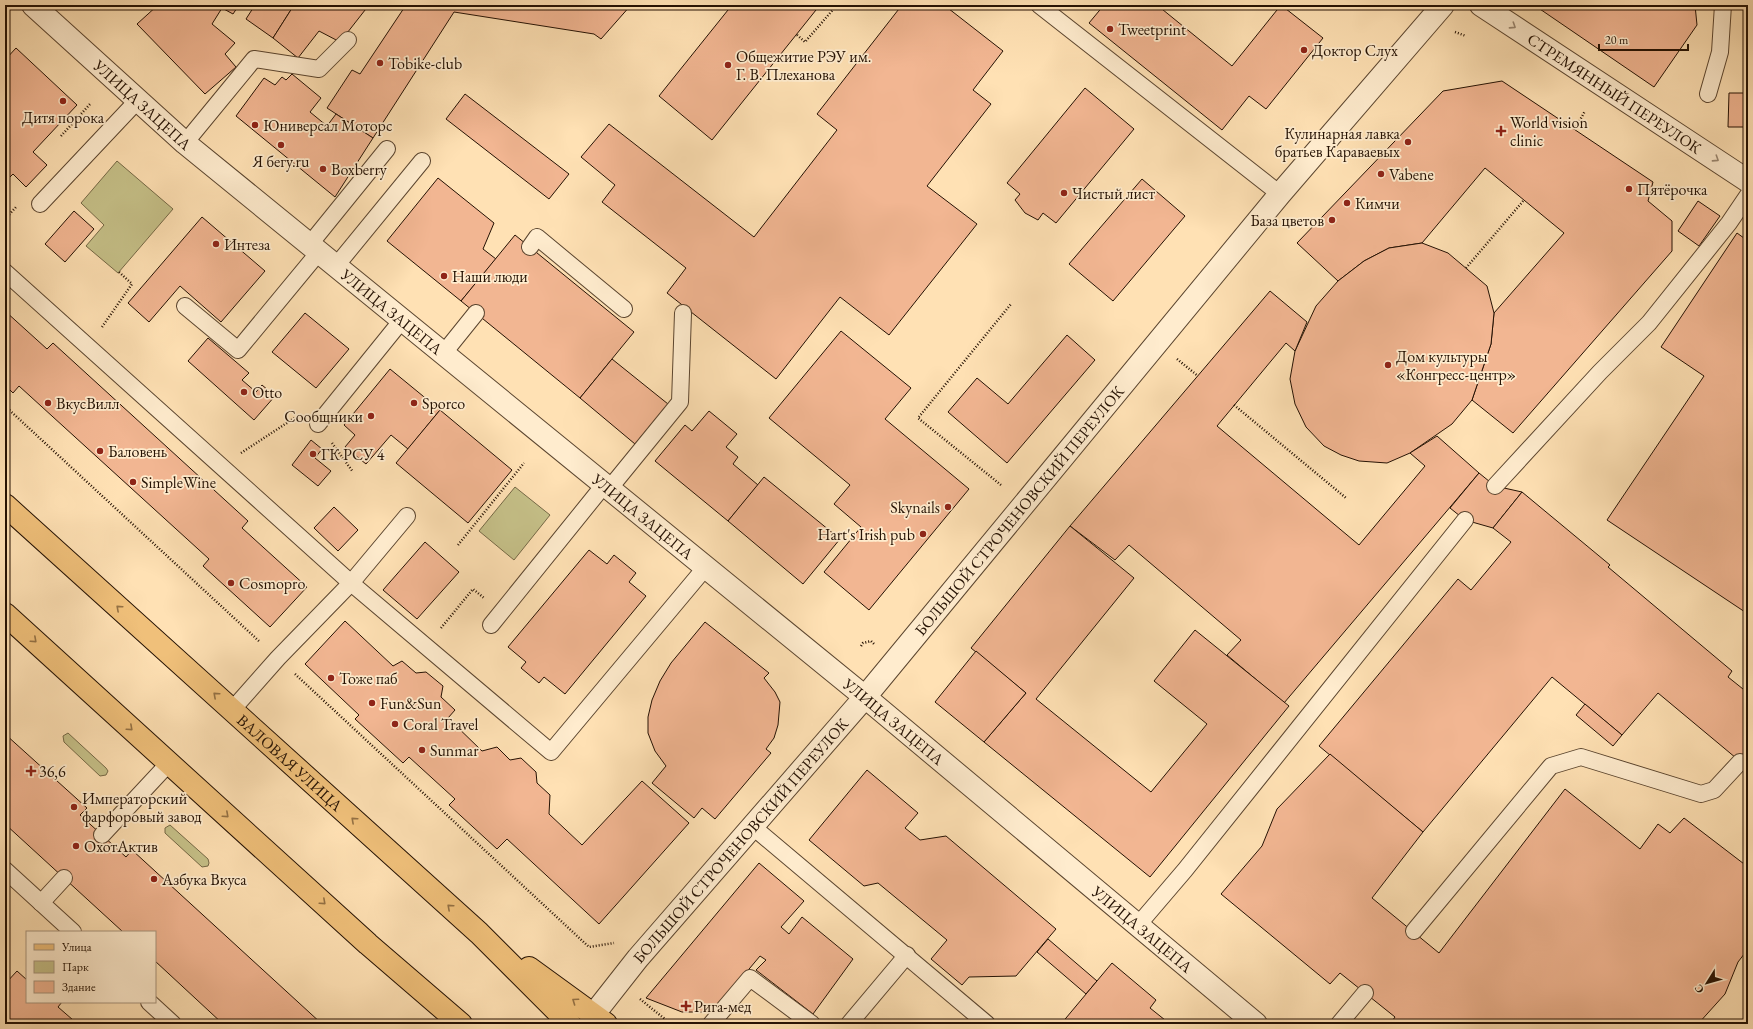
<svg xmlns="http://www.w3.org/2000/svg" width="1753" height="1029" font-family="'EB Garamond',serif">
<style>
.green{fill:#c6c189;stroke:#756946}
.building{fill:#f2b692;stroke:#241103}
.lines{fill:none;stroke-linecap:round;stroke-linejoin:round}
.service-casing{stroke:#5b452f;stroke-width:18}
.minor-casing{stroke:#5b452f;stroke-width:24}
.primary-casing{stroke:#241103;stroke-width:24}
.path{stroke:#241103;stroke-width:2.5;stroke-dasharray:1 2;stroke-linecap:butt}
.service{stroke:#ffecce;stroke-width:16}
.minor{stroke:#ffecce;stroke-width:22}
.primary{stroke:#f0c07a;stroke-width:22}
.oneway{stroke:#9c8973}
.oneway2{stroke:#947144}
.poi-dot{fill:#8f2418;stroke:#ffecce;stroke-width:1.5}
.labels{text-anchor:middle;stroke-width:3.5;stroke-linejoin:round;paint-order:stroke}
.poi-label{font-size:16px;fill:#241103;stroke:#ffecce;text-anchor:start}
.street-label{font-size:16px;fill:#241103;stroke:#ffecce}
</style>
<rect width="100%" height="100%" fill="#ffe1b4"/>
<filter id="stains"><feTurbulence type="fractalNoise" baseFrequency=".005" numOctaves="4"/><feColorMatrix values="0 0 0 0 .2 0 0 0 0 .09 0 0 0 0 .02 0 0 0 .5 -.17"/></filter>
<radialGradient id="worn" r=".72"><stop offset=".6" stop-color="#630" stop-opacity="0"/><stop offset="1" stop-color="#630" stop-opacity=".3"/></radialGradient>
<!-- green -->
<g class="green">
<path d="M117 161 173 209 118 273 86 246 104 225 81 203Z"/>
<path d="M515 487 550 515 514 560 479 531Z"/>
<path d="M68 733 106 768 108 771 106 775 100 776 64 742 63 736Z"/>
<path d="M170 825 208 859 209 863 208 866 202 867 165 833V828Z"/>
</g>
<!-- building -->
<g class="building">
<path d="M158 5H239L233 14 222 8 212 24 235 43 225 54 236 67 205 94 137 24Z"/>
<path d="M255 5H294L273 38 246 19Z"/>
<path d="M294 5H369L340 42 319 31 298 58 273 38Z"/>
<path d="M406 5H631L601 39 594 34 454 12 373 138 327 108 352 70 360 74Z"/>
<path d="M732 5H820L712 140 659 96Z"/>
<path d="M902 5H944L1003 51 973 90 991 104 927 186 977 224 889 335 840 297 776 379 667 293 686 268 602 202 615 185 581 157 609 124 754 237 837 130 817 114Z"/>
<path d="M1104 5H1157L1232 66 1281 5 1323 38 1266 109 1249 96 1222 130 1089 23Z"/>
<path d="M1534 5H1695L1697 25 1654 87Z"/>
<path d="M1748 16V67H1745Z"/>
<path d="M16 48 77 105 33 152 47 165 26 187 13 174 5 182V60Z"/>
<path d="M292 74 321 98 310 112 327 126 336 114 373 138 335 197 236 116 264 78 275 85 282 77 286 80Z"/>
<path d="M1502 81 1653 182 1648 201 1672 221V251L1513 433 1472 400 1491 344 1494 313 1564 233 1485 168 1422 243 1389 248 1364 261 1338 281 1297 243 1443 91Z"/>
<path d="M1085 88 1134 129 1056 223 1043 213 1038 220 1025 213 1015 200 1020 194 1007 183Z"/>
<path d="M1729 93H1747L1746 127H1728Z"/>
<path d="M465 94 569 174 549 199 446 119Z"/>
<path d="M438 178 494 223 483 249 496 259 461 301 387 241Z"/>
<path d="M1142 179 1185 216 1113 301 1069 264Z"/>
<path d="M1698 201 1720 216 1699 246 1678 231Z"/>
<path d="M74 211 94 229 65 262 45 244Z"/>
<path d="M202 217 265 271 221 322 180 286 149 322 128 303Z"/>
<path d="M1737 233 1748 241V614L1607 520 1704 376 1661 347Z"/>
<path d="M515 235 634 332 580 398 461 301Z"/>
<path d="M1422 243 1448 253 1487 286 1494 313 1491 344 1472 400 1452 424 1410 453 1387 463 1359 461 1341 455 1324 446 1306 427 1295 404 1290 379 1295 351 1316 306 1338 281 1364 261 1389 248Z"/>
<path d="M1270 291 1307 322 1295 351 1286 343 1217 426 1359 545 1425 466 1410 453 1437 436 1479 473 1284 703 1227 655 1241 640 1129 545 1115 560 1070 526Z"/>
<path d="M5 311 47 349 53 343 248 521 242 528 307 587 270 627 203 566 209 559 19 386 13 393 5 385Z"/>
<path d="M305 313 349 349 316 388 272 352Z"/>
<path d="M841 331 911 388 885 419 969 489 869 610 824 572 861 527 834 504 850 485 769 418Z"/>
<path d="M1067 335 1095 360 1007 463 948 412 977 378 1008 404Z"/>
<path d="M208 338 249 373 242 380 256 392 262 385 275 396 254 420 188 361Z"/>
<path d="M612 359 668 404 635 444 580 398Z"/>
<path d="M390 369 440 410 408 449 391 435 366 464 345 447 355 435 344 425Z"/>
<path d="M440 410 512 470 468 523 396 463Z"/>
<path d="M709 411 737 434 726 447 738 457 733 464 758 485 728 521 655 461 685 425 692 431Z"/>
<path d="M311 440 322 449 315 458 331 471 318 486 292 465Z"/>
<path d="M1479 473 1495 486 1522 492 1493 528 1465 520 1450 508Z"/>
<path d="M764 477 840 539 803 584 728 521Z"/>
<path d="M1522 492 1610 565 1608 567 1732 671 1728 677 1748 693V768L1658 693 1622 735 1552 677 1423 832 1319 746 1458 579 1471 590 1511 542 1493 528Z"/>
<path d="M334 507 358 530 338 551 314 528Z"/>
<path d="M1070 526 1134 578 1036 699 1151 792 1207 724 1154 681 1195 630 1289 706 1150 877 984 742 1026 693 971 648Z"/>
<path d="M425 542 459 572 417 619 383 590Z"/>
<path d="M589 550 607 564 614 555 636 573 629 582 646 596 565 694 544 677 539 683 521 668 526 662 508 647Z"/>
<path d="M345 621 393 666 402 661 416 673 426 672 443 686 441 697 455 710 448 718 482 751 497 747 510 760 521 758 536 772 537 783 550 795 549 814 582 845 642 781 689 823 599 924 507 839 497 849 449 805 455 799 409 757 403 763 355 719 359 715 305 664Z"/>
<path d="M705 622 769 673 764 678 775 692 780 702 778 725 774 738 766 749 771 753 715 819 702 808 694 818 652 783 666 766 655 751 648 733V717L652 700 660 681 671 663Z"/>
<path d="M976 651 1026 693 984 742 935 702Z"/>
<path d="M1585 704 1622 735 1613 746 1576 715Z"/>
<path d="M5 734 87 808 80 815 102 835 126 857 132 850 322 1024H223L155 961V932H123L5 824Z"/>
<path d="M1330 754 1423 832 1372 898 1439 953 1565 789 1640 849 1658 824 1670 833 1684 818 1748 867V949L1738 962 1725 994 1698 1024H1390L1395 1017 1340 973 1330 984 1221 894 1262 846 1277 809Z"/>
<path d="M867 770 918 813 905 828 920 840 946 836 1056 929 1016 976 969 977 962 985 931 959 947 940 878 883 864 886 809 840Z"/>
<path d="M759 863 804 901 781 927 789 934 802 917 853 959 813 1014 756 970 766 960 760 956 713 1012H682L646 998Z"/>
<path d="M1048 939 1097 981 1086 994 1037 952Z"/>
<path d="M1112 963 1156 1000 1150 1008 1170 1024H1061Z"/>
<path d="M17 971 27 980V1002H62L58 1007 73 1020 69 1024H5V984Z"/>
</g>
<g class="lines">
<!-- service casing -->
<g class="service-casing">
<g id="service">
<path d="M1039 5 1280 194"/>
<path d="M1708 94 1720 52 1723 5"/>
<path d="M185 143 254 59 319 69 348 40"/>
<path d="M40 204 138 100"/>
<path d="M310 244 387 149"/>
<path d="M530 247 537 237 624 309"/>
<path d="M336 266 422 161"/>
<path d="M5 272 351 583 278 658 232 710"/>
<path d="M185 306 238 350 319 252"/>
<path d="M443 354 476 313"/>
<path d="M318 424 402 320"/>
<path d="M1495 486 1600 372 1649 323 1729 223 1748 195"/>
<path d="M609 489 680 402 683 313"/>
<path d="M407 516 351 583 551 752 705 568"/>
<path d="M491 625 604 485"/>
<path d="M753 827 987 1024"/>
<path d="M102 835 169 763"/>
<path d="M5 870 73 932"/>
<path d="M41 903 64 878"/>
<path d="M1138 925 1185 870 1465 520"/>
<path d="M1414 931 1551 766 1581 757 1701 794 1714 790 1740 762"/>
<path d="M149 1002 173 1024"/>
<path d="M711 1024 750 978 812 1024"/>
<path d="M849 1024 907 955"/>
<path d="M1339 1024 1365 993"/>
</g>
</g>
<!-- minor casing -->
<g class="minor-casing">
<g id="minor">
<path id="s1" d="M33 5 185 143 865 697 1256 1024"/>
<path id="s2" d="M1481 5 1748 181"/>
<path id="s3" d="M594 1014 638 958 865 697 1280 194 1443 5"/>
</g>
</g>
<!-- primary casing -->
<g class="primary-casing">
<g id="primary">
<path id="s4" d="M5 505 479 933 570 1024"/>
<path d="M5 614 368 944 461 1024"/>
<path d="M529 968 606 1024"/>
</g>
</g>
<!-- path -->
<g class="path">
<path d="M1455 32 1466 36"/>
<path d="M797 35 805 42 837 5"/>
<path d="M1575 129 1585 111"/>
<path d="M61 136 91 103"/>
<path d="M5 219 17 206"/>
<path d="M1466 268 1524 200"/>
<path d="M102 327 132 284 119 272"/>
<path d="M1177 359 1198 376"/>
<path d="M1234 405 1346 498"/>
<path d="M5 406 260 642"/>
<path d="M332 443 353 472"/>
<path d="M241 453 296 417"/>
<path d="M1001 485 918 418 1011 304"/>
<path d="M458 545 524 463"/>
<path d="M441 628 473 589 484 598"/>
<path d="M861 646 863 643 871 641 874 644"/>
<path d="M295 674 589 947 614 943"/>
<path d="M640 999 671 1024"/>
</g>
<!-- service -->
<use href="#service" class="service"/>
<!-- minor -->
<use href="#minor" class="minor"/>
<!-- primary -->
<use href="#primary" class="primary"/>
</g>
<!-- one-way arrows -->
<defs><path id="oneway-chevron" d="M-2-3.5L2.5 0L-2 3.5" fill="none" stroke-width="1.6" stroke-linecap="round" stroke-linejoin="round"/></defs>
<g class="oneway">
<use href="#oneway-chevron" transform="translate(1513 26) rotate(33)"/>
<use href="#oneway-chevron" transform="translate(1716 159) rotate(33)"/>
</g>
<g class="oneway2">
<use href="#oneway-chevron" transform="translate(119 608) rotate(-138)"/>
<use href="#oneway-chevron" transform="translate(34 640) rotate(42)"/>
<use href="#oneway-chevron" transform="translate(216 695) rotate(-138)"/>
<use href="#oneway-chevron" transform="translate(130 728) rotate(42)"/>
<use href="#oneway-chevron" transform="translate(226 815) rotate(42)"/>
<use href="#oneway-chevron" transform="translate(354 820) rotate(-138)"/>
<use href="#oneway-chevron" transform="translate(323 902) rotate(42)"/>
<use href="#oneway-chevron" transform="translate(450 907) rotate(-138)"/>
<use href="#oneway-chevron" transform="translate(575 1001) rotate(-145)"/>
</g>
<!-- markers -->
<g class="poi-dot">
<circle cx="1110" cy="29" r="4"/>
<circle cx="1304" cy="50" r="4"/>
<circle cx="380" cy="63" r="4"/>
<circle cx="728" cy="65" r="4"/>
<circle cx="63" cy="101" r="4"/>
<circle cx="255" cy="125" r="4"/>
<path d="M1499 125h4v4h4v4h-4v4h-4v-4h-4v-4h4z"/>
<circle cx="1408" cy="142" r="4"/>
<circle cx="281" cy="145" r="4"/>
<circle cx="323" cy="169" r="4"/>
<circle cx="1381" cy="174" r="4"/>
<circle cx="1629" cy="189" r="4"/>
<circle cx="1064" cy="193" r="4"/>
<circle cx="1347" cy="203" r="4"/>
<circle cx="1332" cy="220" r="4"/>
<circle cx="216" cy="244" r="4"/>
<circle cx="444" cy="276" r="4"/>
<circle cx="1388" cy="365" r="4"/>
<circle cx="244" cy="392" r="4"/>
<circle cx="48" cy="403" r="4"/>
<circle cx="414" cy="403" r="4"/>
<circle cx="371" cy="416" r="4"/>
<circle cx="100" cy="451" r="4"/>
<circle cx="313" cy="454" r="4"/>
<circle cx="133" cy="482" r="4"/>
<circle cx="948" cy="507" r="4"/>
<circle cx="923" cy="534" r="4"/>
<circle cx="231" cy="583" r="4"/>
<circle cx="331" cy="678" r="4"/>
<circle cx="372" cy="703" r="4"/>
<circle cx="395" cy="724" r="4"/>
<circle cx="422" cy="750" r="4"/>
<path d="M29 765h4v4h4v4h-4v4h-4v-4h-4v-4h4z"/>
<circle cx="74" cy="807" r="4"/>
<circle cx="76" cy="846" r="4"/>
<circle cx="154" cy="879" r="4"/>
<path d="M684 1000h4v4h4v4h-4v4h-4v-4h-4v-4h4z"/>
</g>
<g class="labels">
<!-- poi labels -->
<g class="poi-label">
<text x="1118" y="35">Tweetprint</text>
<text x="1312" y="56">Доктор Слух</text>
<text x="736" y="62">Общежитие РЭУ им.<tspan x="736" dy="18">Г. В. Плеханова</tspan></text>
<text x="388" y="69">Tobike-club</text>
<text x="63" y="123" text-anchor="middle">Дитя порока</text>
<text x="1510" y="128">World vision<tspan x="1510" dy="18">clinic</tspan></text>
<text x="263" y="131">Юниверсал Моторс</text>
<text x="1400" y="139" text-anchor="end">Кулинарная лавка<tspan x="1400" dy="18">братьев Караваевых</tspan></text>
<text x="281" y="167" text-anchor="middle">Я бегу.ru</text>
<text x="331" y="175">Boxberry</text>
<text x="1389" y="180">Vabene</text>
<text x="1637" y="195">Пятёрочка</text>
<text x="1072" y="199">Чистый лист</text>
<text x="1355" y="209">Кимчи</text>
<text x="1324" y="226" text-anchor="end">База цветов</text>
<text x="224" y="250">Интеза</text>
<text x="452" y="282">Наши люди</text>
<text x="1396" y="362">Дом культуры<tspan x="1396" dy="18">«Конгресс-центр»</tspan></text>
<text x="252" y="398">Otto</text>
<text x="56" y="409">ВкусВилл</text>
<text x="422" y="409">Sporco</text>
<text x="363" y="422" text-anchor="end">Сообщники</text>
<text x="108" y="457">Баловень</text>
<text x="321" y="460">ГК РСУ 4</text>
<text x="141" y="488">SimpleWine</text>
<text x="940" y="513" text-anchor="end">Skynails</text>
<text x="915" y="540" text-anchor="end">Hart's Irish pub</text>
<text x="239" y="589">Cosmopro</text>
<text x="339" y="684">Тоже паб</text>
<text x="380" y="709">Fun&amp;Sun</text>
<text x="403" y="730">Coral Travel</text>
<text x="430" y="756">Sunmar</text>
<text x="39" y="777">36,6</text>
<text x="82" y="804">Императорский<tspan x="82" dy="18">фарфоровый завод</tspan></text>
<text x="84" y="852">ОхотАктив</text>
<text x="162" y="885">Азбука Вкуса</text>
<text x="694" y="1012">Рига-мед</text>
</g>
<!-- street labels -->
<g class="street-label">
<text dy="6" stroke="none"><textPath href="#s2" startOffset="160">СТРЕМЯННЫЙ ПЕРЕУЛОК</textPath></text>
<text dy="6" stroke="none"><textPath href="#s1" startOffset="148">УЛИЦА ЗАЦЕПА</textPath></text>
<text dy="6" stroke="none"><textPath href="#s1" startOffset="472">УЛИЦА ЗАЦЕПА</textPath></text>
<text dy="6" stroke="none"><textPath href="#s3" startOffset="659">БОЛЬШОЙ СТРОЧЕНОВСКИЙ ПЕРЕУЛОК</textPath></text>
<text dy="6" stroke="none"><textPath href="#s1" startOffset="796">УЛИЦА ЗАЦЕПА</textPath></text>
<text dy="6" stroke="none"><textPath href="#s1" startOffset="1120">УЛИЦА ЗАЦЕПА</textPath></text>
<text dy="6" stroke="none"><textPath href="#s4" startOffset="384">ВАЛОВАЯ УЛИЦА</textPath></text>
<text dy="6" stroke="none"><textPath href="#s3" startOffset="227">БОЛЬШОЙ СТРОЧЕНОВСКИЙ ПЕРЕУЛОК</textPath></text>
<text dy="6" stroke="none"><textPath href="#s1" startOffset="1444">УЛИЦА ЗАЦЕПА</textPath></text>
</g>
</g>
<!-- margin -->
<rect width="1753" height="1029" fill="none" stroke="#ffe1b4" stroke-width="20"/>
<rect x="6" y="6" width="1741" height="1017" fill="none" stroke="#241103" stroke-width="2"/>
<rect x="10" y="10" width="1733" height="1009" fill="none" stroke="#241103"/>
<!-- legend -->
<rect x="26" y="931" width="130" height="72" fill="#ffecce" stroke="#a7947d"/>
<rect x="34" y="944" width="20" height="6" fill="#f0c07a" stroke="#a7947d"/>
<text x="62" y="951" font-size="12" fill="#241103">Улица</text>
<rect x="34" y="961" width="20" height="12" fill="#c6c189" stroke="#a7947d"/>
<text x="62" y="971" font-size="12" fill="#241103">Парк</text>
<rect x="34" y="981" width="20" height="12" fill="#f2b692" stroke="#a7947d"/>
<text x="62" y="991" font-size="12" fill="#241103">Здание</text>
<!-- north arrow -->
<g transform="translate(1707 983) rotate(233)" stroke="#ffecce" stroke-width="3" paint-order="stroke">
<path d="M0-3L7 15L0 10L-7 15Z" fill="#241103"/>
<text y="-6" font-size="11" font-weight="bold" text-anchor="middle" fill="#241103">С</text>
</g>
<!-- scale -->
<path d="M1599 44v6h89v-6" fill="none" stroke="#241103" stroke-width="2"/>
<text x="1605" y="44" font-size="12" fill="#241103" stroke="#ffecce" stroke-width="3" paint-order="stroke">20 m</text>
<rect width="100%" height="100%" filter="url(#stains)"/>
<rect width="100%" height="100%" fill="url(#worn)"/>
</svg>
